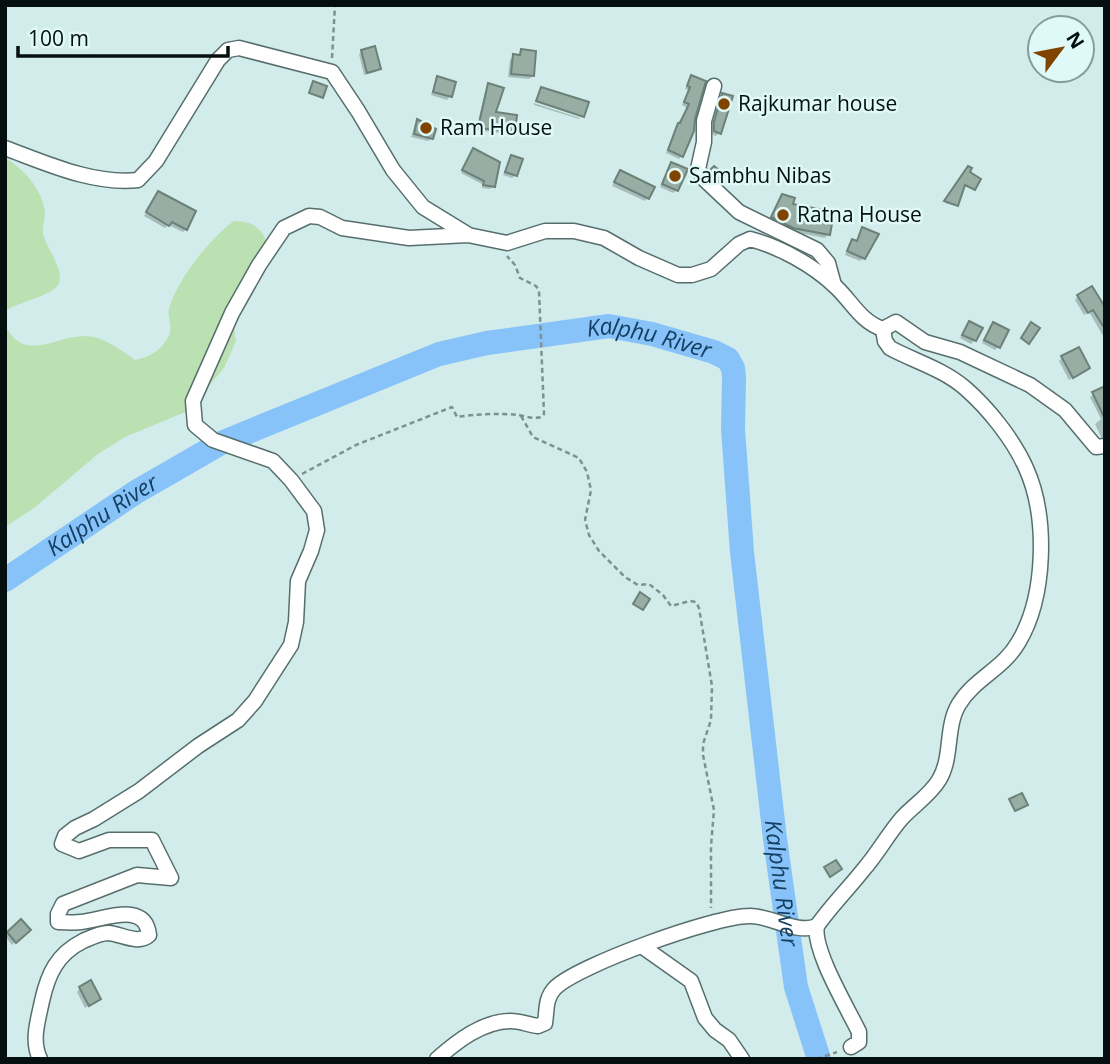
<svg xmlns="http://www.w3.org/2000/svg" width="1110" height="1064" font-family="'Open Sans',sans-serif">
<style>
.green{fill:#bbe1b2}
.shadow{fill:#0003}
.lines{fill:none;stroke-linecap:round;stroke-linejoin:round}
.river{stroke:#87c3f8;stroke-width:24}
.building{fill:#98aea4;stroke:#6c8177;stroke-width:2}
.street-casing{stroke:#566f6d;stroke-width:17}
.path{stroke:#7e9191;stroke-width:2.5;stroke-dasharray:5 3.5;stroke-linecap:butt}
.street{stroke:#fff;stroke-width:14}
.poi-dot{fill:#804400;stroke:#def9f8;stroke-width:2.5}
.labels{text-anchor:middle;stroke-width:5;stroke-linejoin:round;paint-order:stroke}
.poi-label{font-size:21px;fill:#060f0f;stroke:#def9f8;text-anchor:start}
.water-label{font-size:23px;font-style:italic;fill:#154063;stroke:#def9f8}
</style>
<rect width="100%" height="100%" fill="#d1eceb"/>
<!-- green -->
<g class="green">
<path d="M5 158C24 169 43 190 45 213 45 220 42 227 43 234 46 247 66 272 58 285 51 296 18 302 5 311Z"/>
<path d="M234 221C251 222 259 225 266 240L253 270 234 294 229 305 228 312 234 327 236 341 224 368 209 386 202 401 188 411 125 437 98 454 34 508 5 527V325C24 364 55 336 85 336 102 336 121 350 135 360 149 357 163 350 169 335 173 326 167 317 169 309 176 281 211 237 234 221Z"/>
</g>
<!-- shadow -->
<g class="shadow">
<path d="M362 51 379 68 375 72 364 75 359 54Z"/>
<path d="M521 51 533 76 529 79 508 77 510 60 513 56 518 57Z"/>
<path d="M691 77 704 82 682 156 679 159 666 153 675 128 687 108 682 105 688 90 685 89Z"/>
<path d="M438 78 450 96 447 100 431 95 435 82Z"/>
<path d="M488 85 494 113 513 131 510 134 476 130 486 88Z"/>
<path d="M723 95 719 133 716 136 711 134V127L719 98Z"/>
<path d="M534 103 580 118 579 119 534 105Z"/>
<path d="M418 121 432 138 428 141 411 137 415 124Z"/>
<path d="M471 153 493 187 490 189 482 188V184L461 173Z"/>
<path d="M511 157 516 175 512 178 503 175Z"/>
<path d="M672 164 677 190 673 193 660 187Z"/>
<path d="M714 168 722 175 716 183 708 174Z"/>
<path d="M968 168 974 189 963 185 955 206 945 203Z"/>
<path d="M620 172 648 198 645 201 612 186Z"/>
<path d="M782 196 790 205 828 234 825 238 790 231 769 221Z"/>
<path d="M155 197 186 229 183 232 168 225 165 228 144 216Z"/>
<path d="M863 229 864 258 860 261 845 255 849 244 852 241 855 242Z"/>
<path d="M1078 296 1105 307V339L1089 312 1084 315 1075 300Z"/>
<path d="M969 323 975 340 971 344 960 338Z"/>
<path d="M990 327 998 347 995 350 982 343Z"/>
<path d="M1062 358 1088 368 1069 380 1059 361Z"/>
<path d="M1103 389 1105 394V439H1102L1095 424 1101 419 1090 397Z"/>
<path d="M21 922 28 930 12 945 5 936Z"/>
<path d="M80 988 99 999 85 1008 77 992Z"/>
</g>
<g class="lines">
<!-- river -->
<path class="river" id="s1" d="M5 580 136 492 221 443 439 354 487 343 609 326 652 334 714 352 728 359 733 368 734 379 733 429 742 552 775 839 796 987 819 1059"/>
</g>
<!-- building -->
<g class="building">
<path d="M375 46 381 69 367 73 361 50Z"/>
<path d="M521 49 536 51 534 76 511 74 513 54 520 55Z"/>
<path d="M691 75 706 81 695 119 694 131 683 157 668 150 678 123H680L689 104 684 102 690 87 687 86Z"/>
<path d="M437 76 456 82 452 97 433 92Z"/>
<path d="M313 81 327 86 323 98 309 93Z"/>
<path d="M488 83 504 88 496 112 517 115 515 132 478 128Z"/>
<path d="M541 87 589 102 584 117 536 101Z"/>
<path d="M722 93 733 96 721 134 714 131V122Z"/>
<path d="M417 119 436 129 433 139 414 134Z"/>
<path d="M473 148 500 162 495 187 483 185 484 181 462 170Z"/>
<path d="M511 155 523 159 517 176 505 172Z"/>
<path d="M671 162 688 169 678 191 662 184Z"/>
<path d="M714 166 725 175 720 181 710 170Z"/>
<path d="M968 166 972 168 970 172 981 179 975 190 965 185 958 206 944 201Z"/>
<path d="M620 170 655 187 649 199 614 182Z"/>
<path d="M158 191 196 211 187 230 172 222 169 226 146 212Z"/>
<path d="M782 194 795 198 793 204 834 212 830 235 793 228 771 217Z"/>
<path d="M862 227 879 234 865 259 847 251 852 239 857 241Z"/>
<path d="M1092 286 1105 307V329L1093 310 1088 313 1077 295Z"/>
<path d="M969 321 983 328 976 341 962 335Z"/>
<path d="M993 322 1009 330 1000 348 984 340Z"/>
<path d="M1031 322 1040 328 1029 344 1021 338Z"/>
<path d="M1079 347 1090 368 1073 378 1061 356Z"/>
<path d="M1105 386V419L1092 392Z"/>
<path d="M640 592 650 599 643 610 633 604Z"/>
<path d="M1022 793 1028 805 1015 811 1009 799Z"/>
<path d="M836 860 842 869 830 877 824 867Z"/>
<path d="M21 919 31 930 16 943 7 932Z"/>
<path d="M91 980 101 999 89 1006 79 987Z"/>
</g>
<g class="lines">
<!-- street casing -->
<g class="street-casing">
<g id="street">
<path d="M714 86 704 121V142L698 169 705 180 739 212 817 250 828 263 834 285"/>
<path d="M5 148C46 163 93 185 138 180L156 161 218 60 228 50 239 48 332 72 358 111 393 170 423 207 467 234"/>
<path d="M883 329 896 322 925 342 960 352 1030 385 1065 410 1096 447 1105 446"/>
<path d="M643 947 691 981 705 1018 715 1030 729 1040 742 1059"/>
<path d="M851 1047 859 1042V1032C848 1009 812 949 817 926 831 906 849 888 864 869 878 853 888 834 902 818 914 805 930 795 939 780 953 757 945 727 959 704 974 679 1003 669 1018 643 1046 597 1048 517 1026 468 1013 439 988 408 965 388 943 369 914 361 890 348L885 341 883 329"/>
<path d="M40 1059C31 1040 38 1021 42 1001 48 974 57 954 83 941 90 938 100 933 108 933 122 934 138 945 149 935 145 900 103 920 81 922 74 923 66 922 58 922V914L63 904 137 875 171 878 152 840H109L79 851 62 844 65 836 75 828 94 819 139 791 198 746 238 720 255 701 291 645 296 622 298 581 311 551 317 530 314 511 291 480 273 461 213 440 195 425 193 401 232 313 259 265 284 228 309 216 320 217 342 228 409 238 468 235 507 243 545 231H574L604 238 639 258 678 275H692L711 269 739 244 750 239C780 247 813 265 836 287 852 302 861 322 883 329"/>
<path d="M437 1059C457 1041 483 1021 511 1021 520 1021 529 1025 538 1026L545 1023C547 1011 545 998 555 988 578 965 715 916 749 916 771 915 796 935 817 926"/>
</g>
</g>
<!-- path -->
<g class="path">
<path d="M332 58 335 5"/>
<path d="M521 416 533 437 579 458 587 472 591 490 585 520 589 535 599 551 625 577 638 585 649 584 663 595 671 606 690 601 696 602 699 608 712 686 711 720 703 744V755L714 810 711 846V908"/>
<path d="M302 474 356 445 452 407 457 417C476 414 501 413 519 415 528 417 533 419 542 417L544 414 539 291 536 286 520 278 515 265 507 256"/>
<path d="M817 1059 837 1052"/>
</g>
<!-- street -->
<use href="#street" class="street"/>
</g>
<!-- markers -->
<g class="poi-dot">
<circle cx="724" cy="104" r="7"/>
<circle cx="426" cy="128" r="7"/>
<circle cx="675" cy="176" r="7"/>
<circle cx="783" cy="215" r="7"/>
</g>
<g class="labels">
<!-- poi labels -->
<g class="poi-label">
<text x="738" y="111">Rajkumar house</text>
<text x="440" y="135">Ram House</text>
<text x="689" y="183">Sambhu Nibas</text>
<text x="797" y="222">Ratna House</text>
</g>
<!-- water labels -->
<g class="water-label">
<text dy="8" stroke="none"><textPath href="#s1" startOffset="705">Kalphu River</textPath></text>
<text dy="8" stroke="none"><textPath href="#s1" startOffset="117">Kalphu River</textPath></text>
<text dy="8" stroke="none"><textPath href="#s1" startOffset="1316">Kalphu River</textPath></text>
</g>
</g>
<!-- border -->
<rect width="1110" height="1064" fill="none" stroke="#060f0f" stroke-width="14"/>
<!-- north arrow -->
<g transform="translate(1061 49) rotate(58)"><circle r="33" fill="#def9f8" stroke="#889b9b" stroke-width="2"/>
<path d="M0-5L12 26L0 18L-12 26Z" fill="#804400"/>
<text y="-10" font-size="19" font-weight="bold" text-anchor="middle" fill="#060f0f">N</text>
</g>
<!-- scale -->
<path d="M18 46v10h210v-10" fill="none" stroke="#060f0f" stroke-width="3.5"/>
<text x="28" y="46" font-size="21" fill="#060f0f" stroke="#def9f8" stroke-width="5" paint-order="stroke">100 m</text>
</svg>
